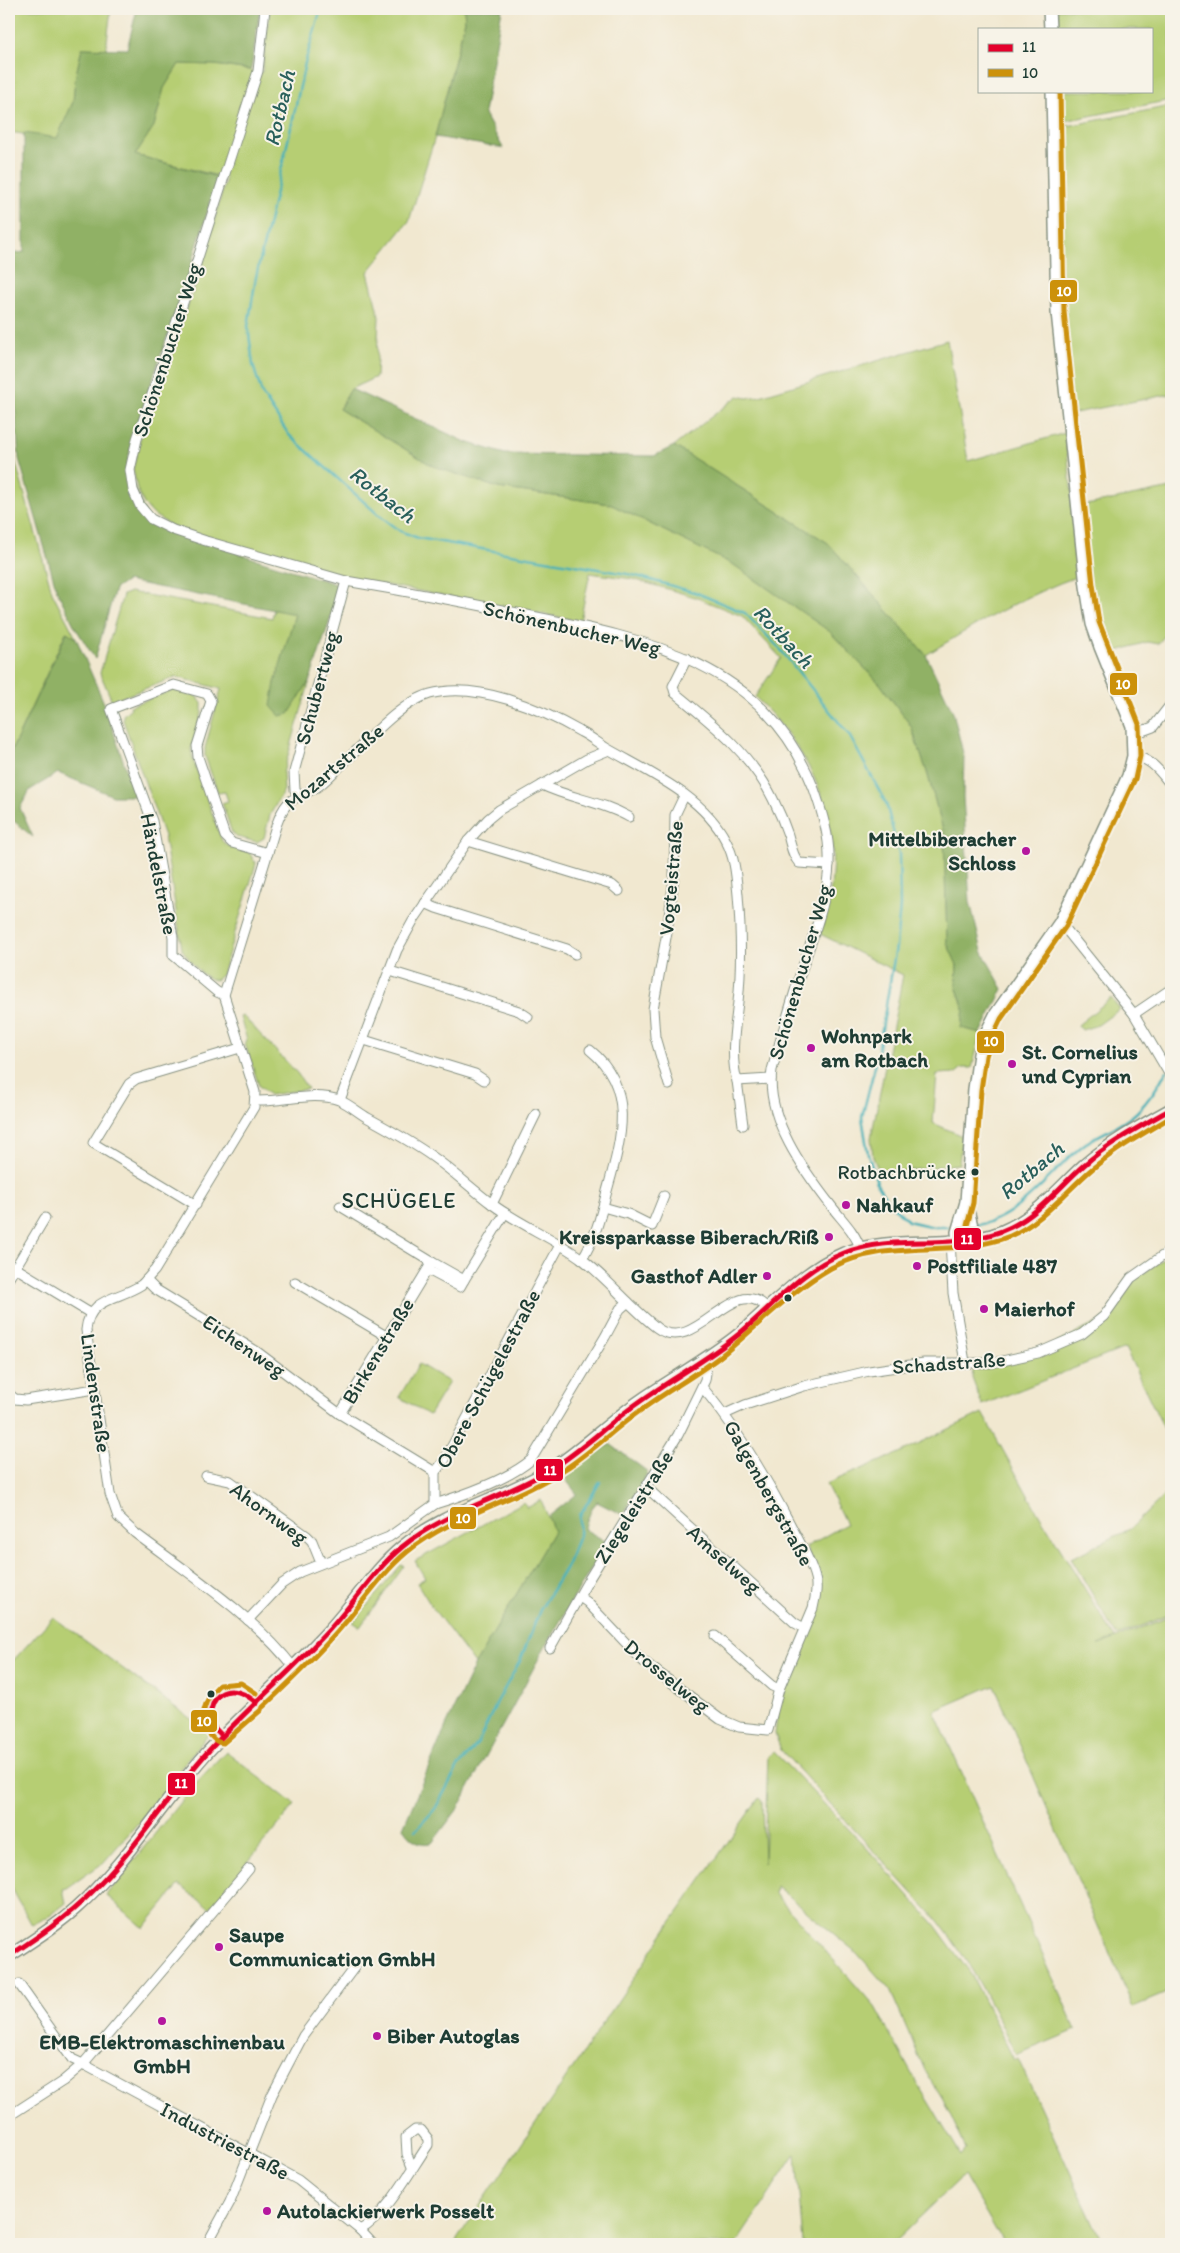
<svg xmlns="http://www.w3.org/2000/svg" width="1180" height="2253" font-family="Itim,sans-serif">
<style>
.green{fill:#b6ce73;stroke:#6a8654;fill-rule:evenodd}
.forest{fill:#90b165;stroke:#58774c}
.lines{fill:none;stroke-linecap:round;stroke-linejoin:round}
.stream{stroke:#3eafb7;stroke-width:2.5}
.minor-casing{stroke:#889282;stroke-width:11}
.tertiary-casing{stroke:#889282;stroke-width:14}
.minor{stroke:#fff;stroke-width:9}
.tertiary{stroke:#fff;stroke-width:11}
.bus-1-casing{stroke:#f7f3e8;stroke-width:9}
.bus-2-casing{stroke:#f7f3e8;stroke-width:9}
.bus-1{stroke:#e4002b;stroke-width:5}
.bus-2{stroke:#cc910a;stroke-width:5}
.poi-dot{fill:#b5179e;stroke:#f7f3e8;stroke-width:2}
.bus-dot{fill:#1f3d34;stroke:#f7f3e8;stroke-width:2}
.labels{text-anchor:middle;stroke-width:4;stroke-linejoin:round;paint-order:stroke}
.bus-label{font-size:20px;fill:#1f3d34;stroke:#f7f3e8;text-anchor:end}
.street-label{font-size:21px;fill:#1f3d34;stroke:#f7f3e8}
.poi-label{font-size:21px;font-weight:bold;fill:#1f3d34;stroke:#f7f3e8;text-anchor:start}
.water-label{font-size:22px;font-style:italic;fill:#285f5b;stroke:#f7f3e8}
.neighbourhood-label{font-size:22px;letter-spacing:1px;fill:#1f3d34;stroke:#f7f3e8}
.line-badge{stroke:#f7f3e8;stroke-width:2}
.badge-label{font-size:14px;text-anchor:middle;font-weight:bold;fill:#fff}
</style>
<rect width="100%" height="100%" fill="#f7f3e8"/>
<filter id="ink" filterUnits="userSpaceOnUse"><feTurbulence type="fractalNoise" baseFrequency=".02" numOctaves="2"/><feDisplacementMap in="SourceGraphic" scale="10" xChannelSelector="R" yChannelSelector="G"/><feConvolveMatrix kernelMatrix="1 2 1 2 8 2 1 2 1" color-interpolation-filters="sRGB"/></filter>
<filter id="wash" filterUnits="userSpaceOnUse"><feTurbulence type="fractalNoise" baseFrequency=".0096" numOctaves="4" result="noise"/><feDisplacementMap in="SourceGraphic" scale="20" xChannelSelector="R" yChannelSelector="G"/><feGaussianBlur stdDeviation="1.12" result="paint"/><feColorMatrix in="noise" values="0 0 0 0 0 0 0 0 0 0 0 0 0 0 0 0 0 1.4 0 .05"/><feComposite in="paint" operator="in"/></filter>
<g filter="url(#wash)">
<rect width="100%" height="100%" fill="#f1e8d0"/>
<!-- green -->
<g class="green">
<path d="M9 9H111L106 49 82 48 75 79 73 102 57 139 9 132Z"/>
<path d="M270 9H464L465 20 435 137 409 221 368 272 379 317 376 377 351 389 339 409 433 466 498 488 610 504 734 565 829 631 881 685 911 726 927 772 944 833 947 943 957 964 956 986 964 1009 962 1028 981 1033 972 1068H962L956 1073 937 1074 933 1123 962 1136 959 1164 880 1174 873 1157 871 1138 903 975 820 934C851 842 823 763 755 697L781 658 742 616 695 597 633 579 590 573 580 621 343 577 175 528 154 515 144 504 137 489 133 469 140 439 201 269 226 178 135 155 154 126 164 88 179 64 215 65 262 72Z"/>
<path d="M1052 9H1171V100L1064 121 1057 116 1056 91H1151V29H1054Z"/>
<path d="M1171 106V394L1070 414 1061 312 1057 131 1062 127Z"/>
<path d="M947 340 968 461 1065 433 1081 575C1025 595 976 624 926 655L828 543 674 446 738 396 747 398 760 396Z"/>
<path d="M9 364 12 434 15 460 52 592 76 638 66 632 9 756Z"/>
<path d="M1171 488V614L1168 618 1171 621V627L1158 644 1147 642 1108 654C1088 608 1087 556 1082 506Z"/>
<path d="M130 592 272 618 274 609 295 614 275 683 289 713 310 680 283 773 284 790 270 815 264 838 257 842 237 837 232 833 222 803 228 801 225 792 218 793 205 756V748L221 689 176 677 112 701 100 673 123 595Z"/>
<path d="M176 689 195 695 202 703V713L191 749 193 760 222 841 228 846 249 852 256 864 222 975 216 980C205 981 188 959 182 949L164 836 123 720V715L131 708 130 706Z"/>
<path d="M1111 998 1120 1009 1098 1025 1082 1030 1078 1025Z"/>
<path d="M243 1016 297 1073 308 1089 270 1095 259 1086 245 1044 247 1040 240 1017Z"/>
<path d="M1171 1253V1443L1125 1348 982 1405 972 1378 973 1370 1024 1360 1106 1318 1134 1280Z"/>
<path d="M419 1364 449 1382 429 1415 399 1397Z"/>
<path d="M982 1413 1037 1511 1115 1638 1099 1645 1171 1616V1991L1133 2007 994 1685 934 1711 1076 2030 1016 2055C993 2007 972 1964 939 1922L781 1750 775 1734 778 1710 783 1689 813 1620 820 1597V1587L806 1547 846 1524 826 1484 897 1454Z"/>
<path d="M1171 1489V1614L1117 1636 1071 1558 1130 1529Z"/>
<path d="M541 1500 554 1531 475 1664 432 1607 417 1583 425 1578 415 1561 524 1502 527 1508Z"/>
<path d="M401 1565 404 1566 360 1627 353 1622Z"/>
<path d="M53 1617 210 1733 185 1762 141 1826 138 1823 103 1863 67 1888 63 1889 66 1903 51 1915 32 1925 9 1883V1665Z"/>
<path d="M226 1751 295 1805 210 1908 179 1885 144 1928 106 1895 193 1786Z"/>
<path d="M774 1752 865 1846 935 1925 972 1976 1014 2060 1018 2059 1103 2244H1004L964 2175 892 2244H803L796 2154 736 2244H454L672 1921 759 1798 762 1801 764 1863 768 1756ZM776 1886 857 1953 890 1990 924 2068 943 2099 966 2149 961 2156 914 2078 875 2007 775 1894Z"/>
</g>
<!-- forest -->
<g class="forest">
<path d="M137 9H260L251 70 215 65 179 64 164 88 154 126 135 155 218 177 191 266 133 437 126 469 148 520 243 555 339 585 333 611 310 680 289 714 280 716 271 706 275 683 295 614 127 581 115 589 95 659 75 627 57 591 19 459 9 323V254L24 252V133L57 138 73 102 75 79 82 48 127 49Z"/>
<path d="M464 9H502L484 113 503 148 435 137 465 21Z"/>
<path d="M351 389 466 442 505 454 654 456 674 446 828 543 926 655 953 712 964 757 963 797 970 902 982 951 1003 989 981 1033 961 1028 964 1009 956 986 957 965 947 943 944 833 927 772 911 726 881 685 829 631 734 565 610 504 498 488 433 466 339 409Z"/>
<path d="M67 632 76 638 104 703 135 796H113L58 773 30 790 20 808 33 837 9 817V756Z"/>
<path d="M610 1444 648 1472 623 1515 597 1502 592 1508 584 1529 607 1542 546 1645 457 1810 432 1843C418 1845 411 1840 403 1828L446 1726 475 1664 554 1531 548 1517 577 1494 566 1480 570 1472Z"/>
</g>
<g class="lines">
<!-- stream -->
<g class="stream">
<path d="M321 9 305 63 293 119 256 277 248 326 253 365 262 394 289 435 382 518 400 531 418 538 633 575 697 593 745 613 780 649 849 735 886 803 899 854 900 906 896 947 877 1058 862 1117 868 1154 878 1186 888 1201 908 1221 934 1227H956"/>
<path d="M976 1225C1017 1221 1052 1171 1082 1146 1099 1133 1122 1127 1137 1112 1150 1099 1158 1087 1166 1071"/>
<path d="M415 1831 435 1809 458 1767 478 1743 497 1702 520 1661 540 1610 568 1564 579 1536 580 1515 600 1482"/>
</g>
</g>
</g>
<g filter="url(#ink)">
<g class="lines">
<!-- minor casing -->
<g class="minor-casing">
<g id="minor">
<path d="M265 9 258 71 195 267 137 439 130 470 133 490 140 506 151 519 173 530 206 541 346 581C405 591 464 602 522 614 641 638 765 660 814 789 822 812 830 837 829 862 828 902 812 937 800 975 790 1006 781 1038 772 1070 765 1118 804 1171 832 1207 842 1220 855 1232 860 1248"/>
<path d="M687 658 673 686 675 693C713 724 751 754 773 799 779 811 784 823 788 835 791 845 792 855 799 863L829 865"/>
<path d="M1134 734 1153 727 1171 704"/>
<path d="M1133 756C1151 758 1160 772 1171 785"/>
<path d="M542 785C571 799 601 801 629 817"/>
<path d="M298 795 295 790 294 772 346 581"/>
<path d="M468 841 612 885 619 891"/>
<path d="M425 903 436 908 567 949 575 954"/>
<path d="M1060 922 1134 1014 1171 1077"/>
<path d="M390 971 519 1011 528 1017"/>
<path d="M224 995 217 992 173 955V937L152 821 111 709 174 685 207 694 211 701 197 746 198 757 225 836 232 843 268 853"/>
<path d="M1134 1014 1171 989"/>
<path d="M364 1040 475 1074 484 1080"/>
<path d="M737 1081 743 1125"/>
<path d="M669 1085 655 1037 653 1009 667 932 674 878 675 815 684 796"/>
<path d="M340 1100 397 950 413 921 468 841 488 819 499 810 587 759 609 750"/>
<path d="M256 1101C283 1102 314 1091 339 1100 349 1104 359 1113 368 1118 390 1130 412 1142 433 1157 453 1171 472 1189 492 1204 520 1225 554 1238 582 1259 609 1280 630 1307 657 1328 696 1357 733 1271 767 1308"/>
<path d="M492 1204 536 1114"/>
<path d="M196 1205 93 1143 129 1084 136 1079 240 1048"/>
<path d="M340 1206 432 1262"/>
<path d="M603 1207 628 1214 652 1226 664 1196"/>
<path d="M950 1240 953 1293 965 1362"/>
<path d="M582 1259C595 1239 601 1215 607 1191 621 1141 637 1088 590 1050"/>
<path d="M9 1264 90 1313"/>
<path d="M428 1270 460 1287 464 1280"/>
<path d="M9 1278 45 1218"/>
<path d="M146 1280 155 1289 256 1351 340 1414"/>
<path d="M295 1282 386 1336"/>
<path d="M9 1394 15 1399 26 1400 95 1389"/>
<path d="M725 1414 745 1405 804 1386 869 1371 924 1363H993L1038 1353 1082 1334 1104 1316 1131 1278 1171 1250"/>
<path d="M435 1472 340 1414 432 1262 464 1280 505 1213"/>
<path d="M206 1476 230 1481 307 1536 312 1541 321 1563"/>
<path d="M646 1487 795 1623 804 1628"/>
<path d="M435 1504C464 1495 507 1480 531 1460L605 1337 620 1309 628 1302"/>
<path d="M580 1597 587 1602 643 1661 720 1719 739 1727 768 1730 779 1689 813 1608C815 1598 818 1588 815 1578 810 1558 798 1540 789 1522 764 1474 737 1428 702 1387"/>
<path d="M248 1620 282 1584 300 1572 389 1537 435 1504V1472L444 1461 560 1245"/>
<path d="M715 1636 772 1686 779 1689"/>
<path d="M550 1648 589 1579 678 1435 705 1380 706 1373 700 1362"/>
<path d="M294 1668C253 1615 188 1573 135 1533L118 1517 110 1494 86 1330C89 1297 118 1300 141 1285 146 1281 150 1275 155 1270L254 1107 255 1092 224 995 276 826C287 795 293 801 317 787 323 783 330 776 335 771 361 748 398 703 430 694 477 681 541 709 581 732 591 737 599 744 608 749 650 773 703 796 726 841 735 858 736 875 738 895 741 931 742 965 738 1002 735 1028 730 1055 737 1081L771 1079"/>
<path d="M19 1984 72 2059 83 2064 249 1869"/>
<path d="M9 2116 63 2081 83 2064 298 2180 360 2230 373 2244"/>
<path d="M360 2230C387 2215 410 2171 428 2145V2139L421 2130H415L406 2137 407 2154 412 2167"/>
<path d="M207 2244 230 2202 272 2095 303 2036 356 1965"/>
</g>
</g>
<!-- tertiary casing -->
<g class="tertiary-casing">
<g id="tertiary">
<path d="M1049 9 1050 29"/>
<path d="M966 1202 975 1238"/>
<path d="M958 1240 957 1232 966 1202 974 1089 979 1054 985 1035 995 1015 1060 922 1128 776 1133 756 1132 726 1100 647 1092 624 1086 586 1057 312 1052 91"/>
<path d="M9 1956C31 1942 55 1927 75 1909 125 1865 160 1806 204 1756 244 1712 289 1674 329 1630 354 1603 374 1570 402 1547 446 1510 505 1498 553 1468 584 1448 610 1421 641 1400 673 1378 708 1359 739 1334 773 1305 802 1271 844 1253 898 1232 961 1254 1011 1227 1039 1213 1061 1186 1084 1165 1110 1143 1142 1125 1171 1109"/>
</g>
</g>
<!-- minor -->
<use href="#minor" class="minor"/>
<!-- tertiary -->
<use href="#tertiary" class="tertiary"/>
<!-- bus-1 casing -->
<g class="bus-1-casing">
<g id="bus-1">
<path d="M222 1736C220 1733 216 1730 214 1727 206 1712 214 1690 232 1691 242 1691 250 1698 257 1703"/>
<path d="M9 1956C38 1937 66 1918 91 1893 134 1852 165 1800 204 1756 243 1712 289 1674 329 1630 354 1603 374 1570 402 1547 447 1510 505 1498 553 1468 582 1450 607 1425 635 1405 669 1380 706 1361 739 1334 773 1306 802 1269 844 1253 898 1232 958 1253 1011 1227 1040 1213 1060 1186 1084 1165 1110 1142 1141 1126 1171 1109"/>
</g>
</g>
<!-- bus-2 casing -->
<g class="bus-2-casing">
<g id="bus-2">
<path d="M965 1239V1233L973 1203 981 1090 986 1056 992 1038 1001 1019 1066 926 1135 779 1140 756 1139 724 1099 622 1093 585 1064 312 1060 91"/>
<path d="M256 1693 241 1683 219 1685C205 1698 197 1718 210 1735 214 1740 218 1743 223 1743L261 1710"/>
<path d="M263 1707C292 1680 320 1653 345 1623 365 1599 383 1572 407 1552 454 1514 515 1502 565 1469 593 1451 616 1427 644 1408 671 1388 701 1373 727 1351 761 1323 792 1290 831 1268 886 1238 953 1259 1010 1236 1043 1222 1065 1192 1092 1169 1116 1149 1144 1133 1171 1117"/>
</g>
</g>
<!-- bus-1 -->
<use href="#bus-1" class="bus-1"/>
<!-- bus-2 -->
<use href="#bus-2" class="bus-2"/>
</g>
</g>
<!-- markers -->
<g class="poi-dot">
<circle cx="1026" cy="851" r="5"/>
<circle cx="811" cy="1048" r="5"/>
<circle cx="1012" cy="1064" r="5"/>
<circle cx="846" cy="1205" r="5"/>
<circle cx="829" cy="1237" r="5"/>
<circle cx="917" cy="1266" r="5"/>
<circle cx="767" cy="1276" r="5"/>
<circle cx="984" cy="1309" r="5"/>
<circle cx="219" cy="1947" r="5"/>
<circle cx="162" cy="2021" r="5"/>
<circle cx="377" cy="2036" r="5"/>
<circle cx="267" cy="2211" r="5"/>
</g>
<g class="bus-dot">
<circle cx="975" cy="1172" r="4.5"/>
<circle cx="788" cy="1298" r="4.5"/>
<circle cx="211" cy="1694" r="4.5"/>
</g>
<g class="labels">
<!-- bus labels -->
<g class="bus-label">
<text x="966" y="1179">Rotbachbrücke</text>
</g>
<!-- street labels -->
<g class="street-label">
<text transform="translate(167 350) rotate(-72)" y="7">Schönenbucher Weg</text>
<text transform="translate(572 628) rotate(13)" y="7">Schönenbucher Weg</text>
<text transform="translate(317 688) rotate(-75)" y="7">Schubertweg</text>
<text transform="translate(334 767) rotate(-40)" y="7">Mozartstraße</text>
<text transform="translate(159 874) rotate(79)" y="7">Händelstraße</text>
<text transform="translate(671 878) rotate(-85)" y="7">Vogteistraße</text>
<text transform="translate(800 972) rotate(-74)" y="7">Schönenbucher Weg</text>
<text transform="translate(244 1346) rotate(34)" y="7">Eichenweg</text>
<text transform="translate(378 1351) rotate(-59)" y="7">Birkenstraße</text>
<text transform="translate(949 1363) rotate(-4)" y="7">Schadstraße</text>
<text transform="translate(488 1379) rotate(-62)" y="7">Obere Schügelestraße</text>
<text transform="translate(96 1393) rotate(82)" y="7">Lindenstraße</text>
<text transform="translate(769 1493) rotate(61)" y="7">Galgenbergstraße</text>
<text transform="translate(634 1507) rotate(-58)" y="7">Ziegeleistraße</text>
<text transform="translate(269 1513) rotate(36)" y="7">Ahornweg</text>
<text transform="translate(724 1559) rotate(42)" y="7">Amselweg</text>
<text transform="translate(667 1676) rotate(39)" y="7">Drosselweg</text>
<text transform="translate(225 2141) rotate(28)" y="7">Industriestraße</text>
</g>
<!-- poi labels -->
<g class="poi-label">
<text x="1016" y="846" text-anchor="end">Mittelbiberacher<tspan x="1016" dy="24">Schloss</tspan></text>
<text x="821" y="1043">Wohnpark<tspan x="821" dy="24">am Rotbach</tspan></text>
<text x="1022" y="1059">St. Cornelius<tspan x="1022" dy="24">und Cyprian</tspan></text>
<text x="856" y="1212">Nahkauf</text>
<text x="819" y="1244" text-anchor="end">Kreissparkasse Biberach/Riß</text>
<text x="927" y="1273">Postfiliale 487</text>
<text x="757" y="1283" text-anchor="end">Gasthof Adler</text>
<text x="994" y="1316">Maierhof</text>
<text x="229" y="1942">Saupe<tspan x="229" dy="24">Communication GmbH</tspan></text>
<text x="387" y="2043">Biber Autoglas</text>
<text x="162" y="2049" text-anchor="middle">EMB-Elektromaschinenbau<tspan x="162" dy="24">GmbH</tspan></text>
<text x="277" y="2218">Autolackierwerk Posselt</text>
</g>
<!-- water labels -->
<g class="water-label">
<text transform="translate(279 108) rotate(-77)" y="8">Rotbach</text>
<text transform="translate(383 494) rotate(38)" y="8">Rotbach</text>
<text transform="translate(784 636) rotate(47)" y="8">Rotbach</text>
<text transform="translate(1031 1170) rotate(-40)" y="8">Rotbach</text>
</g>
<!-- neighbourhood labels -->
<g class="neighbourhood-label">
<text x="399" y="1208">SCHÜGELE</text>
</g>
</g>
<g class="line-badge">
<rect x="1049" y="279" width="29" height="24" rx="5" fill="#cc910a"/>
<rect x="1109" y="672" width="29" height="24" rx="5" fill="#cc910a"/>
<rect x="976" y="1030" width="29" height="24" rx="5" fill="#cc910a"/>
<rect x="953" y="1227" width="29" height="24" rx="5" fill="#e4002b"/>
<rect x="535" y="1458" width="29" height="24" rx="5" fill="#e4002b"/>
<rect x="449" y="1506" width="28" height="24" rx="5" fill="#cc910a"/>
<rect x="190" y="1709" width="28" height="24" rx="5" fill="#cc910a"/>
<rect x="167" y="1772" width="29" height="24" rx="5" fill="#e4002b"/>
</g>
<g class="badge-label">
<text x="1064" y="296">10</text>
<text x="1123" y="689">10</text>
<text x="991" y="1046">10</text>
<text x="967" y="1244">11</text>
<text x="550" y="1475">11</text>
<text x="463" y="1523">10</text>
<text x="204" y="1726">10</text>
<text x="181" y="1788">11</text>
</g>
<!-- margin -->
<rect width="1180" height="2253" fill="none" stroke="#f7f3e8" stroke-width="30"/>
<!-- legend -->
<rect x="978" y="28" width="175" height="65" fill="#f7f3e8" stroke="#a1aaa0"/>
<rect x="988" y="44" width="25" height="8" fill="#e4002b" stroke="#a1aaa0"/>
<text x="1022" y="52" font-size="15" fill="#1f3d34">11</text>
<rect x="988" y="69" width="25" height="8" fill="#cc910a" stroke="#a1aaa0"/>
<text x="1022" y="78" font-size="15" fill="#1f3d34">10</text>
</svg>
